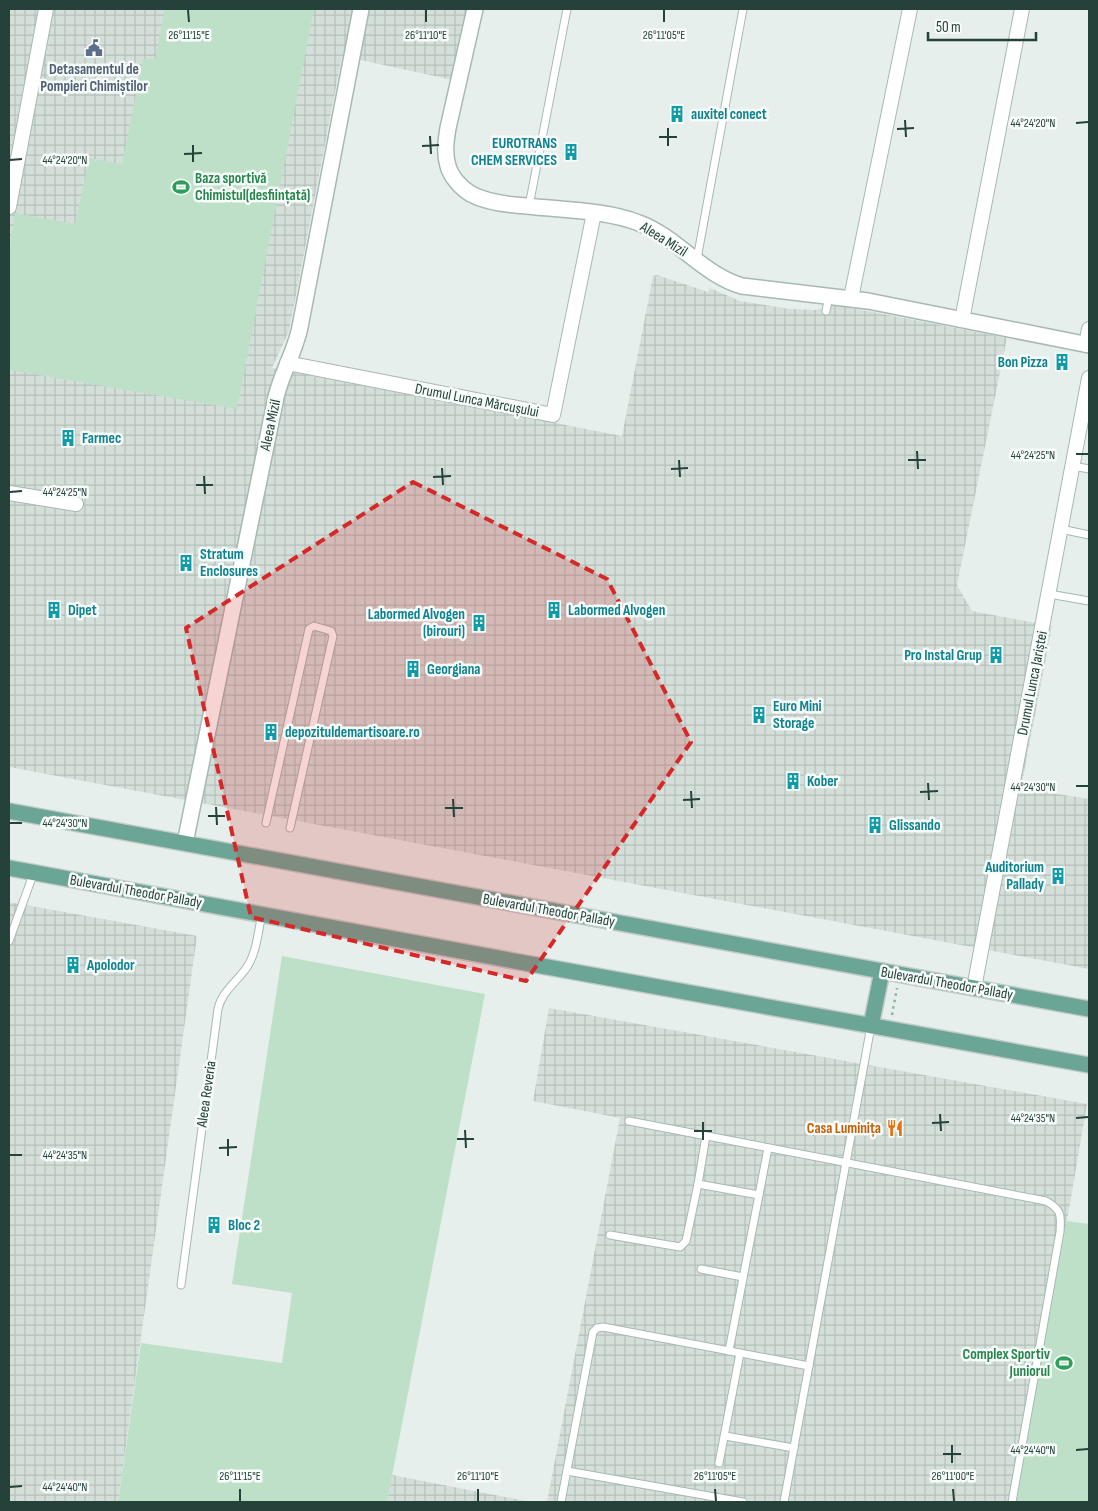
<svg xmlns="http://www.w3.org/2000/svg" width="1098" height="1511" font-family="'Sofia Sans Condensed',sans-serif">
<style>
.industrial{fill:url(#industrial-grid)}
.green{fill:#bfe0c8}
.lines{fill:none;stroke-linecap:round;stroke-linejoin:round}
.service-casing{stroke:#a8b8b2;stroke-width:9}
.minor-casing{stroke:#a8b8b2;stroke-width:16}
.tertiary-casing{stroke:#a8b8b2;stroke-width:18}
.primary-casing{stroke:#c2cac8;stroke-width:18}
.path{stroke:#86b3a5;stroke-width:2.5;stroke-dasharray:2.5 4;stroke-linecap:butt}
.service{stroke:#fff;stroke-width:7}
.minor{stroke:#fff;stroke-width:14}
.tertiary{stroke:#fff;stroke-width:15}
.primary{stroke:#6aa596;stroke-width:15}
.marked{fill:#d62828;fill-opacity:0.2;stroke:#d62828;stroke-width:4;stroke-dasharray:10 6;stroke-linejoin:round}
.ticks{fill:none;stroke:#24423a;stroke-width:2}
.labels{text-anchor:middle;stroke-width:5;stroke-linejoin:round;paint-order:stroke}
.service-label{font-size:15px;font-weight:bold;fill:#4e5e75;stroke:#f7fbf9}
.culture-label{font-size:15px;font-weight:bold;fill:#0d838f;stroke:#f7fbf9;text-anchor:start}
.leisure-label{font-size:15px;font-weight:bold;fill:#27864d;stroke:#f7fbf9;text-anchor:start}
.street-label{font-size:15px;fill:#24423a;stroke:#f7fbf9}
.food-label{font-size:15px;font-weight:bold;fill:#c56008;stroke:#f7fbf9;text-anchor:end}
.ticks-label{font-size:12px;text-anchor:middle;fill:#24423a;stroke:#f7fbf9;stroke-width:5;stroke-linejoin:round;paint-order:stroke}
</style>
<defs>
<pattern id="industrial-grid" width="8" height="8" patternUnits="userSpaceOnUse" patternTransform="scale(1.25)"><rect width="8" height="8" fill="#d4dfda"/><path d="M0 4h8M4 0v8" fill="none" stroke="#b6c1bc"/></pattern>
</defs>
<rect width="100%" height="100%" fill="#e6efeb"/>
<!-- industrial -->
<g class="industrial">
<path d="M9 9H470L453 80 342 56 289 331 272 368 622 436 653 276 657 275 708 292 710 288 740 301 790 309 815 310 836 305 1007 338 957 585 972 611 1052 626 1021 788 1089 799V969L9 767Z"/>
<path d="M9 902 197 936 118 1502H9Z"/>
<path d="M549 1008 1087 1104 1067 1221 1012 1502H547L620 1118 533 1101Z"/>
<path d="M392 1475 531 1502H387Z"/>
</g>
<!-- green -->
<g class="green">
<path d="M165 9H314L237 409 9 370V249L15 213 75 224 89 158 122 164 143 59H155Z"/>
<path d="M282 956 485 994 387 1502H118L141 1343 282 1363 292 1293 232 1284Z"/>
<path d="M1067 1221 1089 1224V1502H1012Z"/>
</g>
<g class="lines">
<!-- service casing -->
<g class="service-casing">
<g id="service">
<path d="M529 206 567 9"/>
<path d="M697 259 743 9"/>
<path d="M826 311 829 296"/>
<path d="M1073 466 1089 469"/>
<path d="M1061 529 1089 535"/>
<path d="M1049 594 1089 601"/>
<path d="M266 823 309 629 314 626 331 631 333 636 290 828"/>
<path d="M9 941 34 872"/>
<path d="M629 1121 1046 1201C1062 1210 1061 1215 1060 1232L1012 1502"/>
<path d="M698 1184 706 1136"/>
<path d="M610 1235 680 1247 686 1241 698 1184 759 1195"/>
<path d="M701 1269 743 1277"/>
<path d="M181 1285 218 1009C222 991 237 982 247 967 257 952 258 931 262 914"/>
<path d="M729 1351 768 1148"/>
<path d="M725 1436 794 1448"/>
<path d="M719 1463 740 1353"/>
<path d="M567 1471 743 1502"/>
<path d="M561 1502 593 1332 597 1328 603 1327 809 1366"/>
<path d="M784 1502 871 1026"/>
</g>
</g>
<!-- minor casing -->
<g class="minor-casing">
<g id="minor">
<path d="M9 207 46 9"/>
<path d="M851 298 910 9"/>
<path d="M962 320 1022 9"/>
<path d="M1086 345 1089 329"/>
<path d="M287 363 553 415 594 213"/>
<path d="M9 493 76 504"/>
<path d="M974 988 1089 378"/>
</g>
</g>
<!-- tertiary casing -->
<g class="tertiary-casing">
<g id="tertiary">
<path d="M475 9 448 128C446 140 444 153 448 166 451 177 461 188 471 194 488 203 509 205 527 206 562 210 606 210 639 223 677 237 703 275 742 286L868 301 1089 345"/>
<path d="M185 843 276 397C282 372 295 352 300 327L361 9"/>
</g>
</g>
<!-- primary casing -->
<g class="primary-casing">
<g id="primary">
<path d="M9 811 1089 1009"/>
<path d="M9 868 525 963 1089 1065"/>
<path d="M871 1026 882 971"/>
</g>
</g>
<!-- path -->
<path class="path" d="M892 1015 897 988"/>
<!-- service -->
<use href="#service" class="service"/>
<!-- minor -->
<use href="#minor" class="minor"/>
<!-- tertiary -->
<use href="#tertiary" class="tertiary"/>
<!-- primary -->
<use href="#primary" class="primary"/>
</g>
<!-- marked area -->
<path class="marked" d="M413 482 607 579 691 742 526 981 251 917 186 628Z"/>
<!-- ticks -->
<path class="ticks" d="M188 10 189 22M426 10V22M664 10V22M905 120 906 137M1076 123 1088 122M668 128V146M897 129 914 128M430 136 431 154M659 137H677M193 145V162M422 146 439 145M184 154 202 153M10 160 22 159M917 451 918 469M1076 454H1088M679 460 680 477M908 460H926M442 468 443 485M671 469 688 468M204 476 205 494M433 477 451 476M196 485H213M10 492 22 491M928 783 929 800M1076 786H1088M691 791 692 808M920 792 938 791M453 799 454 817M683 800 700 799M216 807 217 825M445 808H463M208 816H225M10 823H22M940 1114 941 1131M1076 1118 1088 1117M703 1122V1140M932 1123 949 1122M465 1130 466 1148M694 1131H712M228 1139V1156M457 1139H474M219 1148 237 1147M10 1155H22M952 1445V1463M1076 1450 1088 1449M943 1454H961M10 1487 22 1486M240 1489V1501M478 1489V1501M715 1489 716 1501M953 1489 954 1501"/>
<!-- icons -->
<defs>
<g id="civic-bare" transform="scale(1.35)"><path d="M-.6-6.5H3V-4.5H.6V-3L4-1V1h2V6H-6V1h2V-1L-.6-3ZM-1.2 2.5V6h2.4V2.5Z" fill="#5c6f8a" stroke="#f7fbf9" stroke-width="2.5" paint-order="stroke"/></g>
<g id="building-bare" transform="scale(1.35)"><path d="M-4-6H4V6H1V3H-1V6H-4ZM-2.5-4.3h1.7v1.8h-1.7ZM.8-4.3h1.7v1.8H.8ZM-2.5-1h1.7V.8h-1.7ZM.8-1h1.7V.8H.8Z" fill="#0f9aa8" stroke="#f7fbf9" stroke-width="2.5" paint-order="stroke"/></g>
<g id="stadium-bare" transform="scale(1.35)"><path d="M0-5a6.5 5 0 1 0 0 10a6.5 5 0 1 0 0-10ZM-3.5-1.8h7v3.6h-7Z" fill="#2e9e5b" stroke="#f7fbf9" stroke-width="2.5" paint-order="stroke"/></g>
<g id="restaurant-bare" transform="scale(1.35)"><path d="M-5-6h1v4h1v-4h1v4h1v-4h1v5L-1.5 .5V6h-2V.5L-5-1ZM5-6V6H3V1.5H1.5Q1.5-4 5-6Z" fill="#e8710a" stroke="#f7fbf9" stroke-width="2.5" paint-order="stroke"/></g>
</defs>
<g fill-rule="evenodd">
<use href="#civic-bare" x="94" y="48"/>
<use href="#building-bare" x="677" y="114"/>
<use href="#building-bare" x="571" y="152"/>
<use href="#stadium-bare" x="181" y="187"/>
<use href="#building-bare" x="1062" y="362"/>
<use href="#building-bare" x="68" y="438"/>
<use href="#building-bare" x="186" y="563"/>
<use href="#building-bare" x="54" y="610"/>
<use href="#building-bare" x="554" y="610"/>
<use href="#building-bare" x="479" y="623"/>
<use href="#building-bare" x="996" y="655"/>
<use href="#building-bare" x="413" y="669"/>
<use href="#building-bare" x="759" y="715"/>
<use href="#building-bare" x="271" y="732"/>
<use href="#building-bare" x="793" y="781"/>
<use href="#building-bare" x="875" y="825"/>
<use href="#building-bare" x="1058" y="876"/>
<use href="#building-bare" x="73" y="965"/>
<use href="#restaurant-bare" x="895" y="1128"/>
<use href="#building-bare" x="214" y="1225"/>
<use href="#stadium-bare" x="1064" y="1363"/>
</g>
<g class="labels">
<!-- service labels -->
<g class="service-label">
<text x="94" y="74">Detasamentul de<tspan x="94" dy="17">Pompieri Chimiștilor</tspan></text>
</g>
<!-- culture labels -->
<g class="culture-label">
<text x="691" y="119">auxitel conect</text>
<text x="557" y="148" text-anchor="end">EUROTRANS<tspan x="557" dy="17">CHEM SERVICES</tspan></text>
<text x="1048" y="367" text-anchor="end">Bon Pizza</text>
<text x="82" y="443">Farmec</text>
<text x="200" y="559">Stratum<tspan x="200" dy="17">Enclosures</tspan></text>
<text x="68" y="615">Dipet</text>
<text x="568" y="615">Labormed Alvogen</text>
<text x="465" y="619" text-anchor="end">Labormed Alvogen<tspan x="465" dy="17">(birouri)</tspan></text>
<text x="982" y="660" text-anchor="end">Pro Instal Grup</text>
<text x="427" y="674">Georgiana</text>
<text x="773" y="711">Euro Mini<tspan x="773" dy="17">Storage</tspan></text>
<text x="285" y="737">depozituldemartisoare.ro</text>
<text x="807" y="786">Kober</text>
<text x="889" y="830">Glissando</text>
<text x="1044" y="872" text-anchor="end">Auditorium<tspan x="1044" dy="17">Pallady</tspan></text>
<text x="87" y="970">Apolodor</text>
<text x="228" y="1230">Bloc 2</text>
</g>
<!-- leisure labels -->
<g class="leisure-label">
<text x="195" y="183">Baza sportivă<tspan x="195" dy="17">Chimistul(desființată)</tspan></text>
<text x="1050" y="1359" text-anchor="end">Complex Sportiv<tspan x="1050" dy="17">Juniorul</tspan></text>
</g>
<!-- street labels -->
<g class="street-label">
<text transform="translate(664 239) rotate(32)" y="5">Aleea Mizil</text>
<text transform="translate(477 400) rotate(11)" y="5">Drumul Lunca Mărcușului</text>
<text transform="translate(270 425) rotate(-78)" y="5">Aleea Mizil</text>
<text transform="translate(1032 683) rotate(-79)" y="5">Drumul Lunca Jariștei</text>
<text transform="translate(136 891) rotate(10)" y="5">Bulevardul Theodor Pallady</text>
<text transform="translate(549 910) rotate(10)" y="5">Bulevardul Theodor Pallady</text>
<text transform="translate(947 983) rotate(10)" y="5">Bulevardul Theodor Pallady</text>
<text transform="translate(206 1094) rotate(-82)" y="5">Aleea Reveria</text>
</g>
<!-- food labels -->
<g class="food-label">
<text x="881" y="1133">Casa Luminița</text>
</g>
</g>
<g class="ticks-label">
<text x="189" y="39">26°11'15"E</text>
<text x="426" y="39">26°11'10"E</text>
<text x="664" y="39">26°11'05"E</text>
<text x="1033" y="127">44°24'20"N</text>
<text x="65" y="164">44°24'20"N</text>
<text x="1033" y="459">44°24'25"N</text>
<text x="65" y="496">44°24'25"N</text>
<text x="1033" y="791">44°24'30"N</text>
<text x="65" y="827">44°24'30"N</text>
<text x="1033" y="1122">44°24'35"N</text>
<text x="65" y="1159">44°24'35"N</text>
<text x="1033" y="1454">44°24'40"N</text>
<text x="240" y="1480">26°11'15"E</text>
<text x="478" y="1480">26°11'10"E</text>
<text x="715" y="1480">26°11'05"E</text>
<text x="953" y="1480">26°11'00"E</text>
<text x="65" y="1491">44°24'40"N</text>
</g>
<!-- border -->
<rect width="1098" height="1511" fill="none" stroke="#24423a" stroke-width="20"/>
<!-- scale -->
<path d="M928 32v8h108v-8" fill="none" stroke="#24423a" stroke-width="2.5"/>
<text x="936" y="32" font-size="15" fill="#24423a" stroke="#f7fbf9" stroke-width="4" paint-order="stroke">50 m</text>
</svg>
